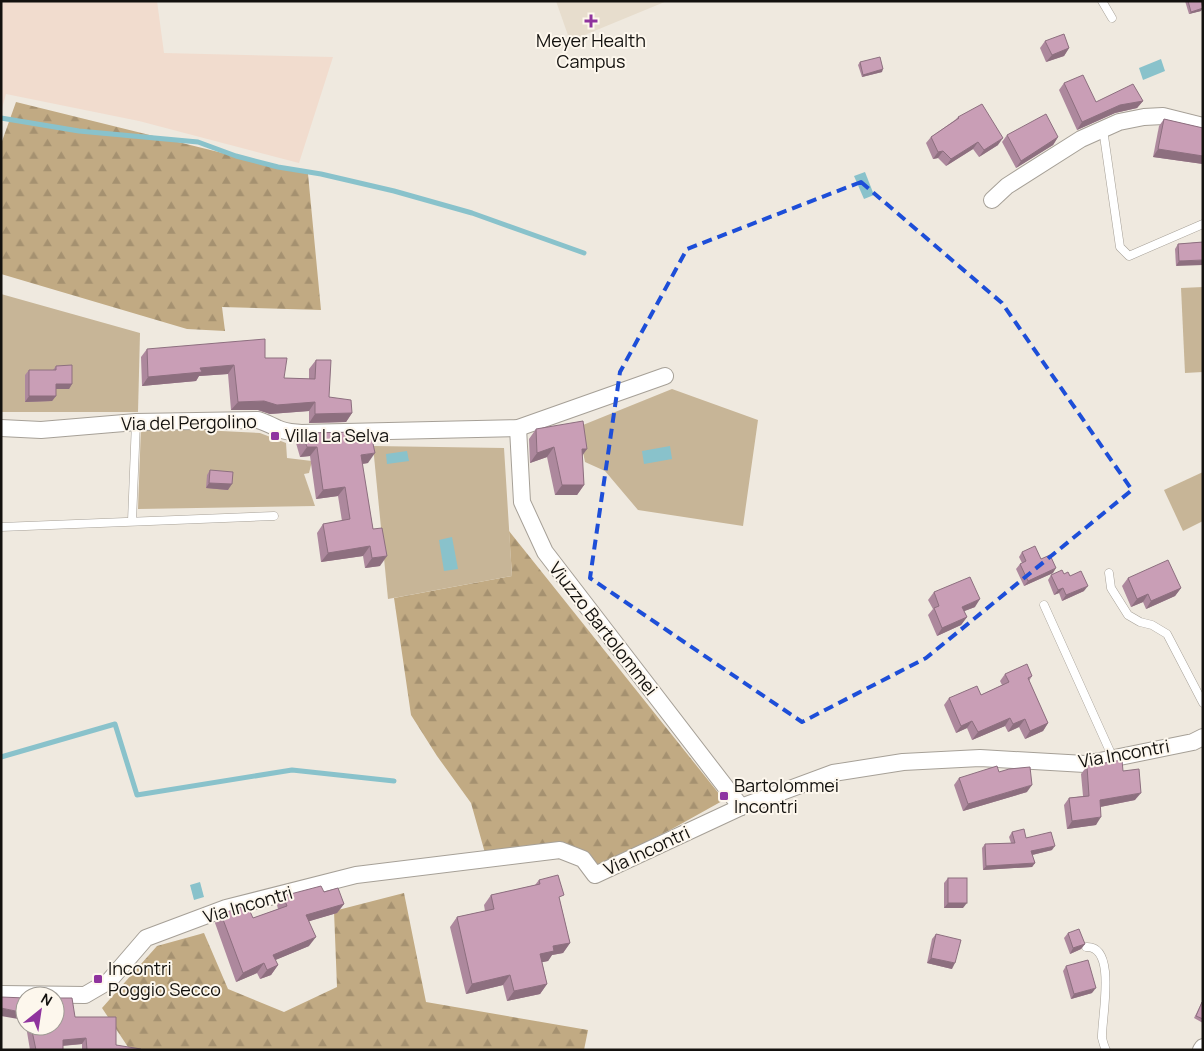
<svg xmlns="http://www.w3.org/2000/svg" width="1204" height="1051" font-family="Manrope,sans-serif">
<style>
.built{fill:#e7ddcd}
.education{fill:#f1dcce}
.forest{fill:url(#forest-firs)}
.park{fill:#c7b597}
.water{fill:#89c2cb}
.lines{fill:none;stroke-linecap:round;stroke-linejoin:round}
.stream{stroke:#89c2cb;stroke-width:5}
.lane-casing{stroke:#a6a097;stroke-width:9}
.street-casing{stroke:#a6a097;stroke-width:18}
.lane{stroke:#fff;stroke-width:8}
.street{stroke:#fff;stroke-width:16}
.wall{fill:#ad889d}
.shaded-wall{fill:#8d6f7f}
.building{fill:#c99eb6;stroke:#8d6f7f}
.marked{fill:none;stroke:#1d4ed8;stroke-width:4;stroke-dasharray:10 6;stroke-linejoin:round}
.poi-dot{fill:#8f339e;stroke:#fdf7ed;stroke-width:2}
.labels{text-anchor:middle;stroke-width:4;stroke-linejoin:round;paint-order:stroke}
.poi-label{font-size:18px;fill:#13110e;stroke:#fdf7ed;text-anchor:start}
.street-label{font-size:18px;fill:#13110e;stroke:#fdf7ed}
</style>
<defs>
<pattern id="forest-firs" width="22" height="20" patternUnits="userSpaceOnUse" patternTransform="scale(1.25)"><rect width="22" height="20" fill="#c1aa83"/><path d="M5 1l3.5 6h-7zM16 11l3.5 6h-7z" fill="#a59170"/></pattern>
</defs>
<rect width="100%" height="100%" fill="#efe9df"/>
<!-- built -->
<path class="built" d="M556 1H667L570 41Z"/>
<!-- education -->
<path class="education" d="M1 1H157L164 53 333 57 299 163 139 121 6 94 1 112Z"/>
<!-- forest -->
<g class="forest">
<path d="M16 102 308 174 321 310 222 307 225 331 187 329 1 274V144Z"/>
<path d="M509 531 724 800 672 829 597 867 582 852 485 853 471 803 437 756 411 715 394 598 512 576Z"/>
<path d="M404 893 426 1002 588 1030 584 1050H130L102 1008 157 946 204 933 228 989 284 1012 337 987 334 911Z"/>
</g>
<!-- park -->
<g class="park">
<path d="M1203 287V372L1185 373 1181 288Z"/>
<path d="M1 294 140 333 138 412H1Z"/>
<path d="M672 389 758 420 743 526 638 510 605 471 585 462 578 427Z"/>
<path d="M141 427 260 433 286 443 287 458 312 461 309 473 304 474 315 506 138 509Z"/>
<path d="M373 446 504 448 512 576 388 599Z"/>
<path d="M1203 472V521L1183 531 1164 490Z"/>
</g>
<!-- water -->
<g class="water">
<path d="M1161 59 1165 71 1143 80 1139 68Z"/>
<path d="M865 172 874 195 864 199 854 176Z"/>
<path d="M670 446 672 459 644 464 642 451Z"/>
<path d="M407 451 409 461 387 464 386 454Z"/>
<path d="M452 537 458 569 444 571 439 540Z"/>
<path d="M200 882 204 897 194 900 190 885Z"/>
</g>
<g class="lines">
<!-- stream -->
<g class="stream">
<path d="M1 118 79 131 198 142 236 156 278 167 321 174 394 191 472 213 584 253"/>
<path d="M1 757 115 724 137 795 292 770 394 781"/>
</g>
<!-- lane casing -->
<g class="lane-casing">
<g id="lane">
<path d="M1102 1 1112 18"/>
<path d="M1103 129 1120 247 1129 256 1203 224"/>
<path d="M132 521 136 422"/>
<path d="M1 527 274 516"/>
<path d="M1109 573 1111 588 1128 615 1140 622 1152 625 1167 634 1203 703"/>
<path d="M1044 605 1113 758"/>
<path d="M1086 947C1118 945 1101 1020 1102 1038 1103 1042 1104 1046 1106 1050"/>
</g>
</g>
<!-- street casing -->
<g class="street-casing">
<g id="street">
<path d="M992 200 1007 186 1081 139 1119 122 1144 117 1163 116 1203 126"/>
<path d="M1 428 41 430 136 422 258 420C265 422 270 425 277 428 284 432 292 432 301 433L518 428 665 376"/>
<path d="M518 428 522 502 545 552 741 807"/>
<path d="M1 994 85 995 109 981 146 938 226 908 356 875 560 850 583 859 595 875 741 807 833 773 903 762 980 758 1085 764 1193 742 1203 737"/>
<path d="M1201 1050 1203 1047"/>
</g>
</g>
<!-- lane -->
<use href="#lane" class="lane"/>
<!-- street -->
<use href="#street" class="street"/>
</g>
<!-- wall -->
<g class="wall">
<path d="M1185 1H1201V11L1189 14Z"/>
<path d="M1045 41 1069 48 1064 56 1046 62 1040 48Z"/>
<path d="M860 62 882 72 862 77 858 65Z"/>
<path d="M1064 83 1096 102 1143 101 1137 108 1115 113 1077 130 1059 90Z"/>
<path d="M958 117 998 145 979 157 973 149 946 166 938 158 933 159 926 143 931 137 955 120Z"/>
<path d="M1164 119 1203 128V164L1153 157 1159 126Z"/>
<path d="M1007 135 1058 137 1053 145 1016 168 1002 142Z"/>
<path d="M1203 242 1176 266 1175 249 1178 244Z"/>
<path d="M147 349 265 358 284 378 309 379V369L316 360 329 397 352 413 346 422 309 423V411L270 414 258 410H231L228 374 199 376 196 381 142 386 141 357Z"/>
<path d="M56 366 72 384 69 389H56V396L52 401 25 402V375L29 370H53Z"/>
<path d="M536 429 582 457 584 485 577 495H555L547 457 530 463 529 439Z"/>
<path d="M302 433 362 441 368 463 362 464 373 529 380 566 365 568 363 556 321 562 317 533 323 524 342 521 338 496 316 499 310 456 300 457 296 443Z"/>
<path d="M210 470 228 490 206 488 207 475Z"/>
<path d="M1022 552 1041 559 1053 573 1024 586 1016 569 1020 564 1022 563 1019 557Z"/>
<path d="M1064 574 1070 576 1084 591 1062 601 1059 593 1054 595 1048 580 1051 575Z"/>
<path d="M1128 578 1181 588 1175 596 1146 609 1143 602 1131 607 1122 586Z"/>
<path d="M934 592 975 607 964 611 967 617 961 625 937 636 928 615 933 609 928 600Z"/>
<path d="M1005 674 1032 676 1029 681 1048 723 1043 731 1025 739 1019 727 1008 732 1005 726 972 740 967 728 956 733 944 705 949 698 981 695 1002 685 1000 681Z"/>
<path d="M1087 766 1135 800 1100 807 1096 825 1067 829 1064 805 1069 798 1083 796 1081 774Z"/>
<path d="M999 772 1027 792 963 811 954 785 959 778Z"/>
<path d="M1012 832 1026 838 1052 850 1032 855 1035 863 1032 867 983 870 982 848 985 844 1011 843 1009 837Z"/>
<path d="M948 878 963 908H944V883Z"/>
<path d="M539 880 560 901 570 943 563 953 552 955 548 961 542 962 547 984 540 994 507 1001 503 985 466 994 450 927 457 917 485 911 484 905 491 895 535 885Z"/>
<path d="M324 892 344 904 337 913 309 921V946L275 960 278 965 271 975 260 979 257 973 236 982 215 923 221 914 253 918 278 909 277 905 283 896Z"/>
<path d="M1068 933 1085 944 1081 949 1070 954 1064 938Z"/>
<path d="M936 934 952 969 927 963 932 939Z"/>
<path d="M1066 966 1092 993 1071 999 1063 971Z"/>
<path d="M1202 1002 1203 1003V1023L1194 1018Z"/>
<path d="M75 1017 116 1045 141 1050H82V1044L63 1046V1050H30L26 1026H55Z"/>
</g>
<!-- shaded-wall -->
<g class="shaded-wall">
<path d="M1203 8 1201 11 1189 14 1191 12Z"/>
<path d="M1069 48 1064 56 1046 62 1052 55Z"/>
<path d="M883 69 882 72 862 77 863 75Z"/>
<path d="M1143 101 1137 108 1115 113 1077 130 1082 122 1120 105Z"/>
<path d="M1058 137 1053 145 1016 168 1021 161Z"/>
<path d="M1003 138 998 145 979 157 984 150Z"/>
<path d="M978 142 973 149 946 166 951 159Z"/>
<path d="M1158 149 1203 156V164L1153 157Z"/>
<path d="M943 151 938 158 933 159 938 152Z"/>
<path d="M1203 260V265L1176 266 1179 261Z"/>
<path d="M234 365 228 374 199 376 196 381 142 386 148 377 200 368Z"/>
<path d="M56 384H72L69 389H52Z"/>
<path d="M29 396H56L52 401 25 402Z"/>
<path d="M264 401 315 402 309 411 270 414 258 410H231L238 402Z"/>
<path d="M352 413 346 422 309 423 315 414Z"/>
<path d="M307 447H317L310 456 300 457Z"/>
<path d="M554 447 547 457 530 463 537 453Z"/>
<path d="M582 449H587L580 459Z"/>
<path d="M375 453 368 463 354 465 361 455Z"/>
<path d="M209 483 232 484 228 490 206 488Z"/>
<path d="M562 485H584L577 495H555Z"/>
<path d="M345 487 338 496 316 499 323 490Z"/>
<path d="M370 546 363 556 321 562 328 553Z"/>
<path d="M387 556 380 566 365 568 372 558Z"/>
<path d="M1056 568 1053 573 1024 586 1028 581Z"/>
<path d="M1088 586 1084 591 1062 601 1066 595Z"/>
<path d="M1063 588 1059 593 1054 595 1058 590Z"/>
<path d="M1181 588 1175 596 1146 609 1151 601Z"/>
<path d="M1148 594 1143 602 1131 607 1137 599Z"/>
<path d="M980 599 975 607 957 614 962 607Z"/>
<path d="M967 617 961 625 937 636 942 628Z"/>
<path d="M1010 718 1005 726 972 740 978 732Z"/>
<path d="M1025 719 1019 727 1008 732 1013 724Z"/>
<path d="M972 721 967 728 956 733 961 726Z"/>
<path d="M1048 723 1043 731 1025 739 1030 731Z"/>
<path d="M1032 785 1027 792 963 811 968 804Z"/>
<path d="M1141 793 1135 800 1095 808 1100 800Z"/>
<path d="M1101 817 1096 825 1067 829 1072 821Z"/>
<path d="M1055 846 1052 850 1028 856 1031 851Z"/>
<path d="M1035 863 1032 867 983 870 986 866Z"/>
<path d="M948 903H967L963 908H944Z"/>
<path d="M344 904 337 913 300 924 306 915Z"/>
<path d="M316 937 309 946 266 964 273 955Z"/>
<path d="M570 943 563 953 552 955 548 961 534 964 540 954 553 946Z"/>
<path d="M1085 944 1081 949 1070 954 1073 948Z"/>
<path d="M931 958 955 963 952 969 927 963Z"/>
<path d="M264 963 257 973 236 982 243 973Z"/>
<path d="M278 965 271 975 260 979 267 970Z"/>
<path d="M510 975 503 985 466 994 472 984Z"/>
<path d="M547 984 540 994 507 1001 514 991Z"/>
<path d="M1096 988 1092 993 1071 999 1074 994Z"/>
<path d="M1 1008 25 1013V1019L24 1020 1 1016Z"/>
<path d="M86 1038 82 1044 58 1046 63 1040Z"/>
</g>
<!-- building -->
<g class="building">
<path d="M1188 1H1201L1203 8 1191 12Z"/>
<path d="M1064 34 1069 48 1052 55 1045 41Z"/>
<path d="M880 57 883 69 863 75 860 62Z"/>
<path d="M1083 75 1096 102 1133 84 1143 101 1120 105 1082 122 1064 83Z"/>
<path d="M982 104 1003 138 984 150 978 142 951 159 943 151 938 152 931 137 959 118 958 117Z"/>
<path d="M1046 114 1058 137 1021 161 1007 135Z"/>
<path d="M1164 119 1203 128V156L1158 149Z"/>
<path d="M1203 242V260L1179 261 1178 244Z"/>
<path d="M265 339V358H287L284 378 315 379 316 360H331L329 397 351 400 352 413 315 414V402L277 405 264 401 238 402 234 365 200 368 202 372 148 377 147 349Z"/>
<path d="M72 365V384H56V396H29V370H56V366Z"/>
<path d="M583 421 587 449H582L584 485H562L554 447 537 453 536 429Z"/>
<path d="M361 432 362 441 372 439 375 453 361 455 373 529 382 528 387 556 372 558 370 546 328 553 323 524 350 519 345 487 323 490 317 447H307L302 433Z"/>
<path d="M210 470 233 472 232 484 209 483Z"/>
<path d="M1035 546 1041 559 1050 555 1056 568 1028 581 1020 564 1026 561 1022 552Z"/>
<path d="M1168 560 1181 588 1151 601 1148 594 1137 599 1128 578Z"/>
<path d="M1062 570 1064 574 1068 572 1070 576 1081 571 1088 586 1066 595 1063 588 1058 590 1051 575Z"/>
<path d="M970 577 980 599 962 607 967 617 942 628 934 608 939 606 934 592Z"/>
<path d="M1027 664 1032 676 1028 678 1048 723 1030 731 1025 719 1013 724 1010 718 978 732 972 721 961 726 949 698 977 686 981 695 1009 682 1005 674Z"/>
<path d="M1122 760 1123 771 1139 769 1141 793 1100 800 1101 817 1072 821 1069 798 1089 796 1087 766Z"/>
<path d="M997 766 999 772 1009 769 1030 767 1032 785 968 804 959 778Z"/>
<path d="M1024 829 1026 838 1051 832 1055 846 1031 851 1035 863 986 866 985 844 1015 843 1012 832Z"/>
<path d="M558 875 564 895 559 897 570 943 553 946 554 951 540 954 547 984 514 991 510 975 472 984 457 917 494 909 491 895 540 884 539 880Z"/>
<rect x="948" y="878" width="19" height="25"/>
<path d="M321 886 324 892 338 888 344 904 306 915 316 937 273 955 278 965 267 970 264 963 243 973 221 914 247 905 253 918 287 906 283 896Z"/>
<path d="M1079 929 1085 944 1073 948 1068 933Z"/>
<path d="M936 934 961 940 955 963 931 958Z"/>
<path d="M1088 960 1096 988 1074 994 1066 966Z"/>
<path d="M1 997 25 998V1013L1 1008Z"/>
<path d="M55 998H72L75 1017H116V1045L141 1049V1050H87L86 1038 63 1040V1050H36L31 1026H55Z"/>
<path d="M1202 1002 1203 1003V1019L1196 1016Z"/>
</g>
<!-- marked area -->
<path class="marked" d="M861 182 1002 303 1132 490 926 658 802 722 590 578 620 372 687 249Z"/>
<!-- markers -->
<g class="poi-dot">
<path d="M588.5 13.5h5v5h5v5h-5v5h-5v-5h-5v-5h5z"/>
<rect x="270" y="431" width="10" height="10" rx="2.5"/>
<rect x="719" y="791" width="10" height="10" rx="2.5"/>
<rect x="93" y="974" width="10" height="10" rx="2.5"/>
</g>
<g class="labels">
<!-- poi labels -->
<g class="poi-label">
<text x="591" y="47" text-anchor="middle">Meyer Health<tspan x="591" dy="21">Campus</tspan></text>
<text x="285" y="442">Villa La Selva</text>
<text x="734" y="792">Bartolommei<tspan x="734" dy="21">Incontri</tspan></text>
<text x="108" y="975">Incontri<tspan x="108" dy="21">Poggio Secco</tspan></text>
</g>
<!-- street labels -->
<g class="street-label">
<text transform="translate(189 423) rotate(-1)" y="6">Via del Pergolino</text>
<text transform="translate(603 629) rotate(52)" y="6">Viuzzo Bartolommei</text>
<text transform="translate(1124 754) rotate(-10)" y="6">Via Incontri</text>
<text transform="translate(647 851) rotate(-25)" y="6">Via Incontri</text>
<text transform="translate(248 905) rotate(-16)" y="6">Via Incontri</text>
</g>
</g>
<!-- border -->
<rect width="1204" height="1051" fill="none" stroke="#13110e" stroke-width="5"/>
<!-- north arrow -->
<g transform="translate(40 1011) rotate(30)"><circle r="24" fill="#fdf7ed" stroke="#9f9b94"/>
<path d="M0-4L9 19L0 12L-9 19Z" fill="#8f339e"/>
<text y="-8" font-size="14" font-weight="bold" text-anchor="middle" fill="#13110e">N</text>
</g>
</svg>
